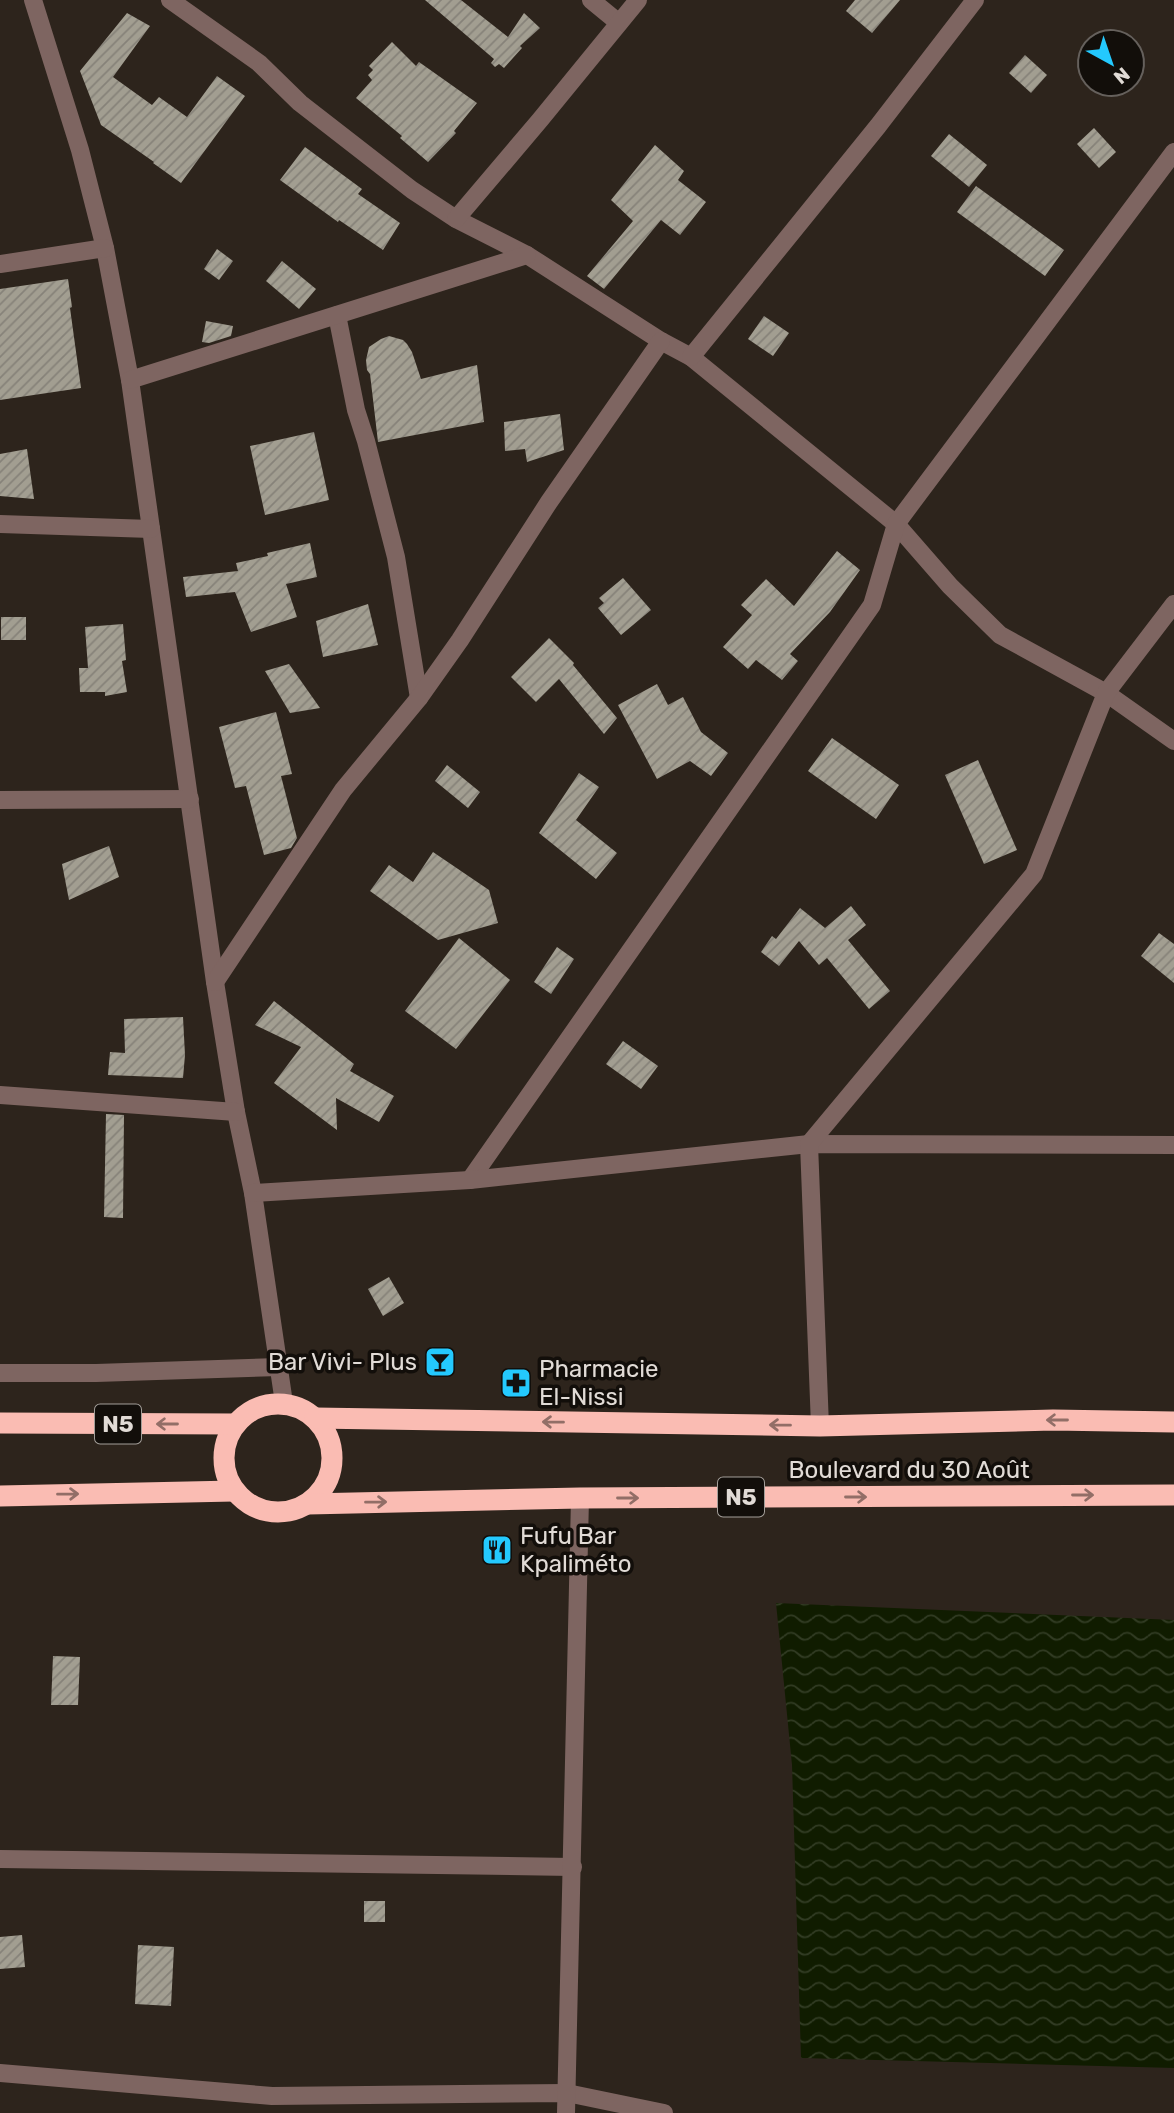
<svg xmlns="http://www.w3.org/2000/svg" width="1174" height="2113" font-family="Rubik,sans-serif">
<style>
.water{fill:url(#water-waves)}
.building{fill:url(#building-hatch)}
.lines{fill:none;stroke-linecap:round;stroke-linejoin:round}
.minor{stroke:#7e6561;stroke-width:18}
.highway{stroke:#fabcb3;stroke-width:21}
.oneway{stroke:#926e67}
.labels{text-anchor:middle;stroke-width:7;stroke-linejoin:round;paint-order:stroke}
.shield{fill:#120e0a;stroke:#a39e99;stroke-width:2}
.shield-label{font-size:23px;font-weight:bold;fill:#e1dbd6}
.poi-label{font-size:24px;fill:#e1dbd6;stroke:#120e0a;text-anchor:start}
.street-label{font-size:24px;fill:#e1dbd6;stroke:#120e0a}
</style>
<defs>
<pattern id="water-waves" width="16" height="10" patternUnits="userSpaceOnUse" patternTransform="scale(1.75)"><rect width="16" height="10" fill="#101c00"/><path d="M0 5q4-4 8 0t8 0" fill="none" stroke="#323c24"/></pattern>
<pattern id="building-hatch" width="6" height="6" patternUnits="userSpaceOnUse" patternTransform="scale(1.75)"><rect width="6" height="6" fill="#a29e91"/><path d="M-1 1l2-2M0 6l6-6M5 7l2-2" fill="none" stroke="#868279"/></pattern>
</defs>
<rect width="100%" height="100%" fill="#2d241c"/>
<!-- water -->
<path class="water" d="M776 1603 1174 1620V2068L801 2058 792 1765Z"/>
<!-- building -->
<g class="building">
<path d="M425 0H461L508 37 524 13 540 28 520 46 522 48 504 68 499 64 495 67 491 63 494 59Z"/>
<path d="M855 0H900L872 33 846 11Z"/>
<path d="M127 13 150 26 113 77 152 105 159 97 187 117 217 76 245 96 181 183 153 163 154 162 101 125 80 71Z"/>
<path d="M392 42 416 66 419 62 477 103 454 131 456 133 428 162 400 138 402 136 356 98 372 80 368 75 373 70 369 66Z"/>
<path d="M1025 55 1047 75 1031 93 1009 73Z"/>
<path d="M1094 128 1116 152 1099 168 1077 144Z"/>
<path d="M949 134 987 165 969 187 931 156Z"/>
<path d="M655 145 684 171 678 180 706 202 680 235 661 220 604 289 587 276 633 221 611 200Z"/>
<path d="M305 147 362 189 358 194 400 223 383 250 339 220 338 222 280 180Z"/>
<path d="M976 186 1064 250 1045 276 957 212Z"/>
<path d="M217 249 233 261 219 280 204 269Z"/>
<path d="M282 261 316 289 299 309 266 281Z"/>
<path d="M68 279 72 307 70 308 81 388 0 400V289Z"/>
<path d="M764 316 789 333 773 356 748 339Z"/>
<path d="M206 321 233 326 231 336 209 343 202 342Z"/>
<path d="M389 336 403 340 407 344 412 352 421 379 477 365 484 422 378 442 370 374 367 370 366 360 369 347 381 339Z"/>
<path d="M560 414 564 450 527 462 525 449 505 451 504 422Z"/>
<path d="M314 432 329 500 265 515 250 446Z"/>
<path d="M27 449 34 499 0 496V454Z"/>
<path d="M310 543 317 577 286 584 297 617 251 632 235 592 186 597 183 577 238 571 236 563 268 556 267 553Z"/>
<path d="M837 551 860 570 830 612 790 654 798 661 782 680 756 660 748 669 723 647 752 615 741 605 766 579 794 606Z"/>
<path d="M623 578 651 610 621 635 598 608 604 603 599 598Z"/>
<path d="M368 604 378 645 323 657 316 621Z"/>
<rect x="1" y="617" width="25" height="23"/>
<path d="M123 624 126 660 122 661 127 692 105 696V692H80L79 668H88L85 627Z"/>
<path d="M549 638 574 663 573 665 617 718 604 734 559 679 536 702 511 677Z"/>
<path d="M289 664 320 708 290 713 265 671Z"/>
<path d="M657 684 668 705 683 697 701 732 728 753 711 776 690 761 657 779 618 705Z"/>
<path d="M276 712 292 774 281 776 297 838 291 848 264 855 246 786 235 788 219 727Z"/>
<path d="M832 738 899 785 876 819 808 771Z"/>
<path d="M978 760 1017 850 984 864 945 775Z"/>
<path d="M447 765 480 792 468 808 435 781Z"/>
<path d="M579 773 599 787 576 820 617 853 596 879 539 833Z"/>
<path d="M109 846 119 877 69 900 62 864Z"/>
<path d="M433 852 489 890 498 923 438 940 370 891 389 865 413 882Z"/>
<path d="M851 906 866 925 848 940 890 991 869 1009 827 958 819 965 799 941 779 966 761 952 772 936 776 939 800 908 825 928Z"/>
<path d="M1159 933 1174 944V983L1141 956Z"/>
<path d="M459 938 510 980 456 1049 405 1011Z"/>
<path d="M557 947 574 959 551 994 534 982Z"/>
<path d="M274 1001 354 1064 350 1071 394 1096 379 1122 336 1098 337 1130 274 1083 301 1047 255 1025Z"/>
<path d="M183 1017 185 1055 183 1078 108 1075 110 1052 125 1053 124 1019Z"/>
<path d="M623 1041 658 1066 641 1089 606 1064Z"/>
<path d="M106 1114 124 1115 123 1218 104 1217Z"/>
<path d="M389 1277 404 1303 383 1316 368 1289Z"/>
<path d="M53 1656 80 1657 78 1705H51Z"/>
<rect x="364" y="1901" width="21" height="21"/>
<path d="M22 1935 25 1967 0 1969V1937Z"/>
<path d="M138 1945 174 1947 171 2006 135 2004Z"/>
</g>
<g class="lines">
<!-- minor -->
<g class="minor">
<path d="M33 0 80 150 105 248 130 380 215 982 236 1112 253 1193 284 1403"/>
<path d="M170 0 259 63 300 103 412 190 456 219 527 255 661 341 691 357 896 524 950 586 1000 635 1106 693 1174 741"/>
<path d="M591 0 619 23"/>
<path d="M456 219 540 120 638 0"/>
<path d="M0 264 105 248"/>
<path d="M337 315 356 410 366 441 396 557 419 698"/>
<path d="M691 357 878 126 975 0"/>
<path d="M130 380 527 255"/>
<path d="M0 524 151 529"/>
<path d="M0 800 190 799"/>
<path d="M215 982 343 790 419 698 460 640 549 502 661 341"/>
<path d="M0 1095 236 1112"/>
<path d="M470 1180 872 605 896 524 1174 152"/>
<path d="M253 1193 470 1180 809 1144 1174 1145"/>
<path d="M0 1373H96L279 1367"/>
<path d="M820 1426 809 1144 1034 874 1106 693 1174 604"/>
<path d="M0 1859 573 1867"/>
<path d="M0 2073 272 2096 567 2093 664 2113"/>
<path d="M566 2113 580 1498"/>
</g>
<!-- highway -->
<g class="highway">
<circle cx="278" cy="1458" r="54"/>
<path d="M315 1418 820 1426 1053 1420 1174 1422"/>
<path d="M0 1423 235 1424"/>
<path d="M0 1496 234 1491"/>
<path d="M308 1504 580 1498 1174 1495"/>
</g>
</g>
<!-- one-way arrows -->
<defs><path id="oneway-shaft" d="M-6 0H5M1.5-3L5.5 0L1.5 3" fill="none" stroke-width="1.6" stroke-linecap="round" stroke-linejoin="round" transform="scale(1.75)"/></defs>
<g class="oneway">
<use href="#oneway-shaft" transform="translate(1057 1420) rotate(180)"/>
<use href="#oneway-shaft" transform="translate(553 1422) rotate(-179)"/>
<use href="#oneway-shaft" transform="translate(167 1424) rotate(-180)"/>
<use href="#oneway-shaft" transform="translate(780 1425) rotate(-179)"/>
<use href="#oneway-shaft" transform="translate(68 1494) rotate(-1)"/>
<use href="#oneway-shaft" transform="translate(1083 1495)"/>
<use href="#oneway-shaft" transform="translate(856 1497)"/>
<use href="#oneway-shaft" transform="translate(628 1498)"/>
<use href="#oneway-shaft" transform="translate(376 1502) rotate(-1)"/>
</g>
<!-- icons -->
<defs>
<g id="bar-square" transform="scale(1.575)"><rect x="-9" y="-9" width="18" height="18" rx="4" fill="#24c9fe" stroke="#120e0a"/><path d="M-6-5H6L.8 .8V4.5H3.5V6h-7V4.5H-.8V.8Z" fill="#111"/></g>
<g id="pharmacy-square" transform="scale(1.575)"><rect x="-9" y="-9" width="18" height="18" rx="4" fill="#24c9fe" stroke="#120e0a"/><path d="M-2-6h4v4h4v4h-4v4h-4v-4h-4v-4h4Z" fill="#111"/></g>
<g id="restaurant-square" transform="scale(1.575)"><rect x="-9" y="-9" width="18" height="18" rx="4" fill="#24c9fe" stroke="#120e0a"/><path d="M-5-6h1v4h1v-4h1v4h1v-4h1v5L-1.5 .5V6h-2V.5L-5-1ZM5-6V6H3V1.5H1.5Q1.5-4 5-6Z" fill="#111"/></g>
</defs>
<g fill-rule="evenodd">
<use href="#bar-square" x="440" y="1362"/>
<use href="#pharmacy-square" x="516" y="1383"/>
<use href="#restaurant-square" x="497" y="1550"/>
</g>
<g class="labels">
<!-- shield labels -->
<g class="shield">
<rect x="95" y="1404.5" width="46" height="39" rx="5"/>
<rect x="718" y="1477.5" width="46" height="39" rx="5"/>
</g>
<g class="shield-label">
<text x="118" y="1432">N5</text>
<text x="741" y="1505">N5</text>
</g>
<!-- poi labels -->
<g class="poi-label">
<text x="417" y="1370" text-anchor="end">Bar Vivi- Plus</text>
<text x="539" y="1377">Pharmacie<tspan x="539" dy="28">El-Nissi</tspan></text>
<text x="520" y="1544">Fufu Bar<tspan x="520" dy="28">Kpaliméto</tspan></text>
</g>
<!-- street labels -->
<g class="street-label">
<text x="909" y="1478">Boulevard du 30 Août</text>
</g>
</g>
<!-- north arrow -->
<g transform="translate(1111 63) rotate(140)"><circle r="33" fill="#120e0a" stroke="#65605c" stroke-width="2"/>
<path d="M0-5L12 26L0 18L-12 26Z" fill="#24c9fe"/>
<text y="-10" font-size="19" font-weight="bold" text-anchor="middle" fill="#e1dbd6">N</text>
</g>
</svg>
